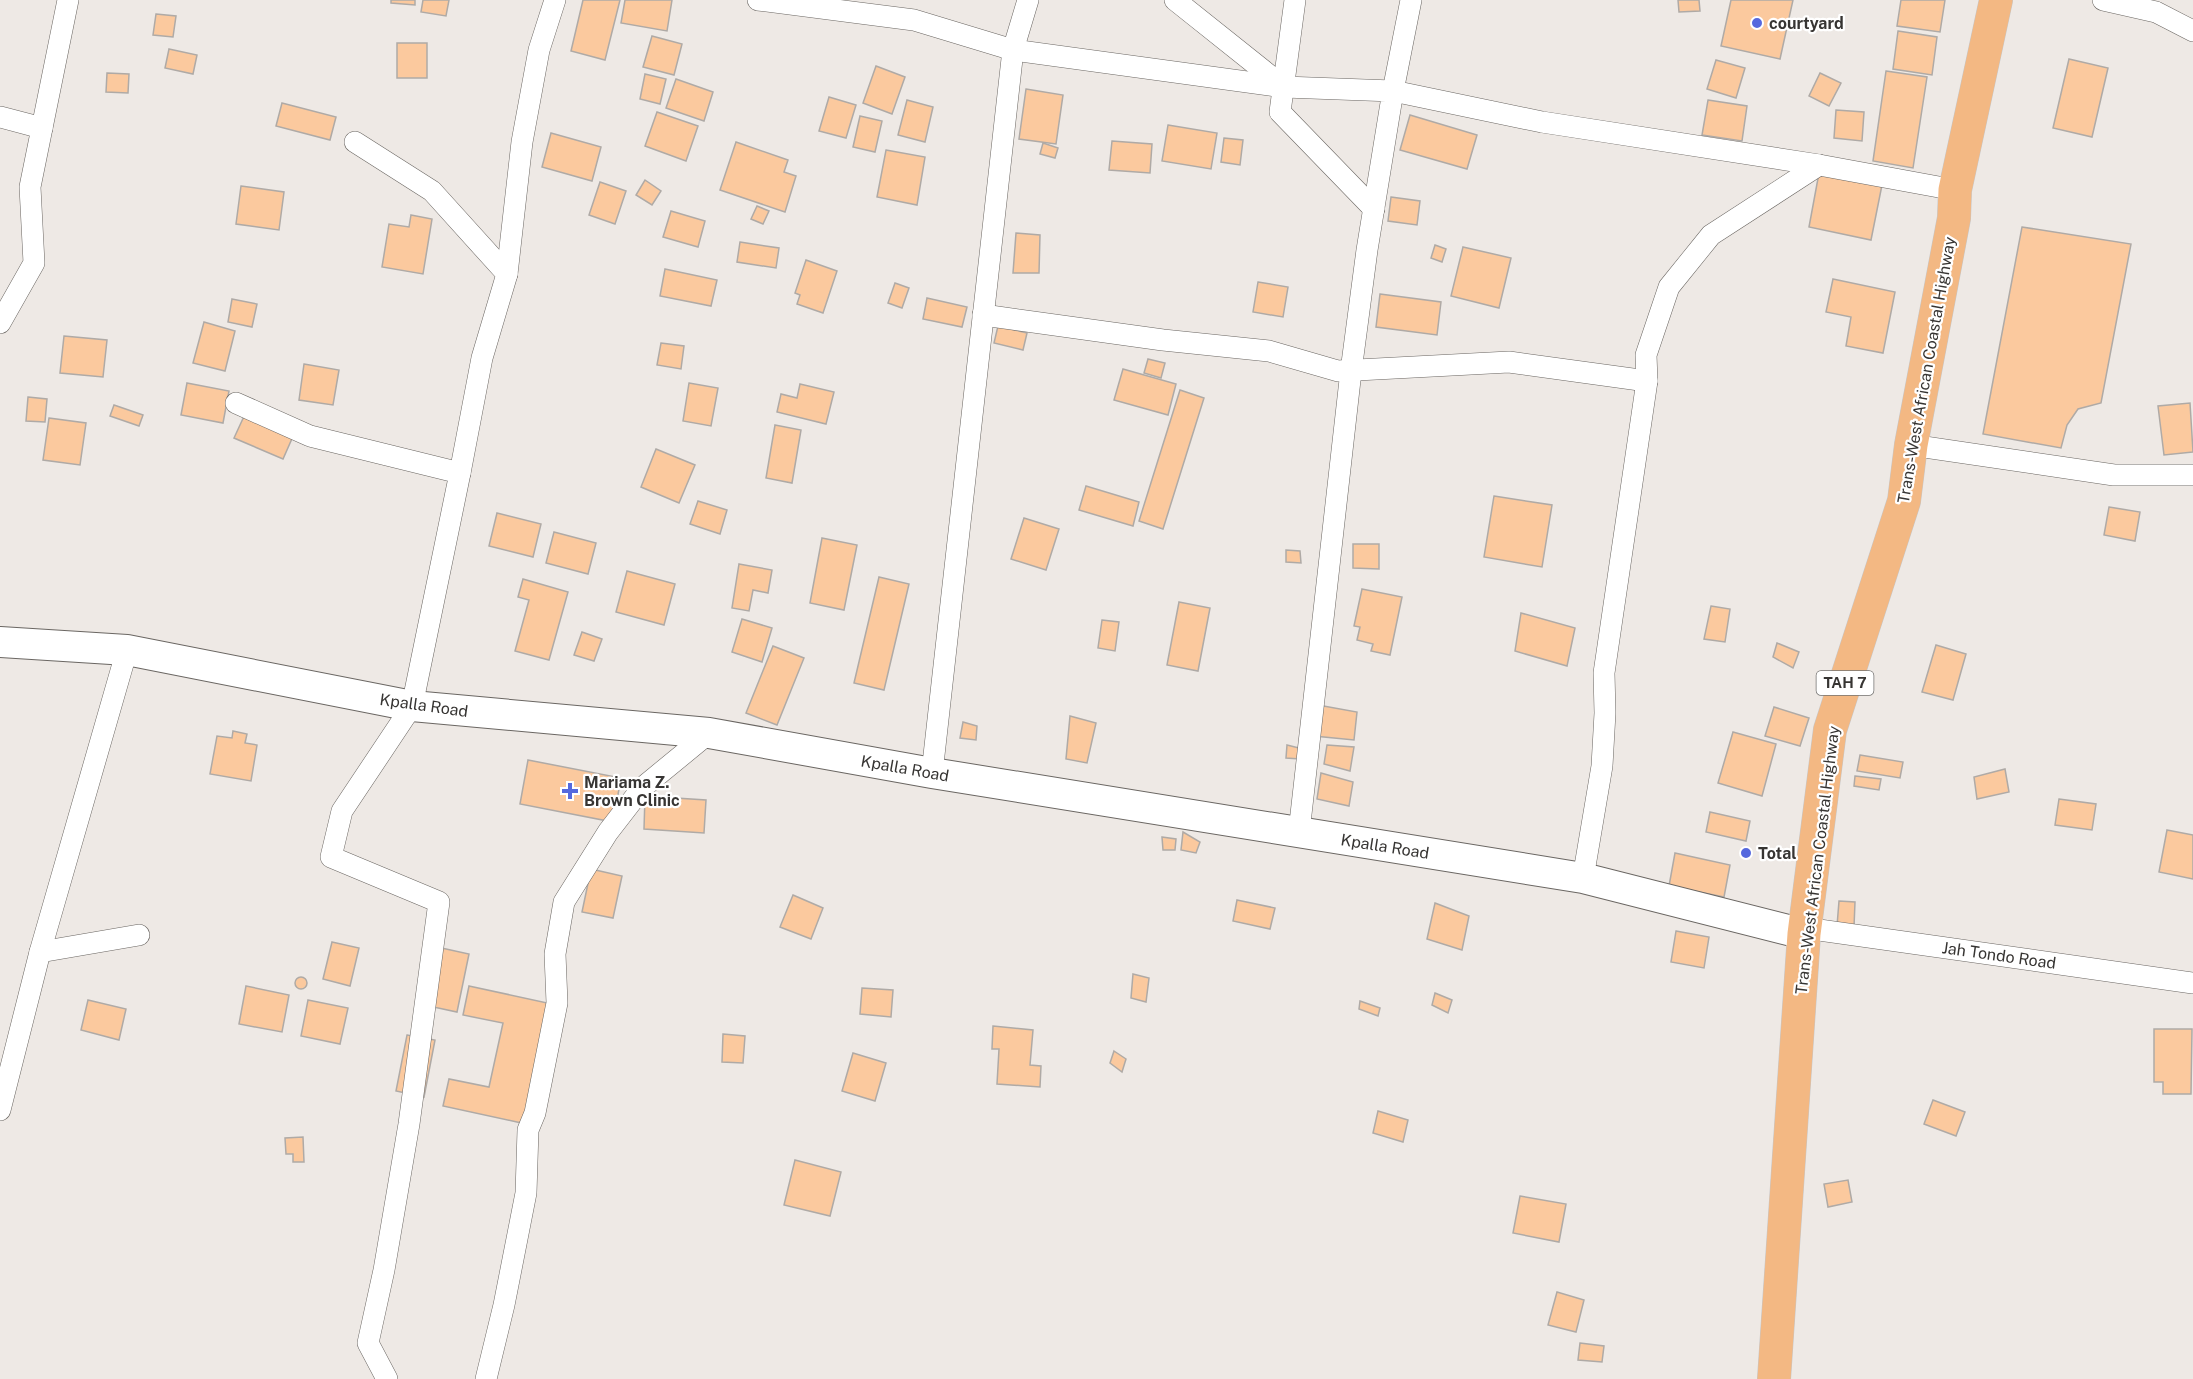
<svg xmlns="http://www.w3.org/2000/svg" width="2193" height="1379" font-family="'Public Sans',sans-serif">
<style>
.building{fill:#fbc99e;stroke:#afaaa6;stroke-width:1.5}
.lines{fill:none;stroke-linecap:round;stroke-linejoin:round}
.street-casing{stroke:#6a6662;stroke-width:22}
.secondary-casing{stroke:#6a6662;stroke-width:32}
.highway-casing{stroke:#c7c6c6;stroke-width:34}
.street{stroke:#fff;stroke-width:21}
.secondary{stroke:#fff;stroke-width:30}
.highway{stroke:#f3b883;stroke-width:33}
.poi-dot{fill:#5568de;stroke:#fff;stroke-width:2}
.labels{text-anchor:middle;stroke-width:4.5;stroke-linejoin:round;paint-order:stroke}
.shield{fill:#fff;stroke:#737270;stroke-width:1.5}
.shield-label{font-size:15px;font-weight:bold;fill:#373533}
.poi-label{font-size:16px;font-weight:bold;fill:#373533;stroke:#fff;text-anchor:start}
.street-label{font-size:16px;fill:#373533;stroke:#fff}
</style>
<rect width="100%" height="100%" fill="#eee9e5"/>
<!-- building -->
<g class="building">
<path d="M391 0H415V5L391 3Z"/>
<path d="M423 0H449L446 16 421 12Z"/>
<path d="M583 0H620L605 60 571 51Z"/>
<path d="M625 0H672L667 31 621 23Z"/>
<path d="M1678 0H1699L1700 11 1679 12Z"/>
<path d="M1731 0H1793L1780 59 1721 46Z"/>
<path d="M1901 0H1945L1940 32 1897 26Z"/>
<path d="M156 14 176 16 173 37 153 35Z"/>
<path d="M1898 31 1937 37 1932 75 1893 69Z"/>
<path d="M652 36 682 44 674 75 643 67Z"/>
<rect x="397" y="43" width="30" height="35"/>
<path d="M169 49 197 55 193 74 165 68Z"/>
<path d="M2069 59 2108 68 2092 137 2053 128Z"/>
<path d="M1716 60 1745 68 1736 98 1707 89Z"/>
<path d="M876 66 905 77 892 114 863 103Z"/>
<path d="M1886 71 1927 77 1913 168 1873 161Z"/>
<path d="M107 73 129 74 128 93 106 92Z"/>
<path d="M1820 73 1841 83 1829 106 1809 96Z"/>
<path d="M645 74 666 79 660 104 640 99Z"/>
<path d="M676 79 713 92 704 121 666 108Z"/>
<path d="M1026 89 1063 95 1056 144 1019 139Z"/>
<path d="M829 97 856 105 846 138 819 131Z"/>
<path d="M907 100 933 107 925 142 898 135Z"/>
<path d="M1708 100 1747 106 1742 141 1702 135Z"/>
<path d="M282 103 336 117 330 140 276 126Z"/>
<path d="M1836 110 1864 112 1862 141 1834 138Z"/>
<path d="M657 112 698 126 686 161 645 146Z"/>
<path d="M1410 115 1477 135 1467 169 1400 150Z"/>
<path d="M860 116 882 121 875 152 853 147Z"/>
<path d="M1168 125 1217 133 1211 169 1162 161Z"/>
<path d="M551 133 601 147 592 181 542 167Z"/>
<path d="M1224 138 1243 140 1240 165 1221 162Z"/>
<path d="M1112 141 1152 144 1150 173 1109 170Z"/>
<path d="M736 142 788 160 784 172 796 176 785 212 720 190Z"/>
<path d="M1043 143 1058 148 1055 158 1040 154Z"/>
<path d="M886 150 925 157 917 205 877 197Z"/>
<path d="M1819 173 1882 185 1871 240 1809 227Z"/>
<path d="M645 180 661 191 652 205 636 195Z"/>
<path d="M600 182 626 191 615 224 589 215Z"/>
<path d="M241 186 284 192 279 230 236 224Z"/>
<path d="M1391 197 1420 201 1417 225 1388 221Z"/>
<path d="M757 206 769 211 763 224 751 219Z"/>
<path d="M671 211 705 221 698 247 663 237Z"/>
<path d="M411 215 432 219 423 274 382 267 389 224 409 227Z"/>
<path d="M2022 227 2131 244 2101 403 2078 409 2067 425 2061 448 1983 434Z"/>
<path d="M1016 233 1040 235 1039 273H1013Z"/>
<path d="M740 242 779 248 776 268 737 262Z"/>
<path d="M1435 245 1446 249 1442 262 1431 258Z"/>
<path d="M1463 247 1511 258 1499 308 1451 296Z"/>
<path d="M806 260 837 271 823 313 797 304 800 295 795 293Z"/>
<path d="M665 269 717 280 711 306 660 296Z"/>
<path d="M1833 279 1895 292 1883 353 1846 346 1851 317 1826 312Z"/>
<path d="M1258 282 1288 287 1283 317 1253 312Z"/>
<path d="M895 283 909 288 902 308 888 303Z"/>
<path d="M1380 294 1441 302 1437 335 1376 327Z"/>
<path d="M927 298 967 307 962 327 923 319Z"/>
<path d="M232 299 257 304 252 327 228 322Z"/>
<path d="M204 322 235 331 225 371 193 363Z"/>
<path d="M998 326 1027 333 1023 350 994 343Z"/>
<path d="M64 336 107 340 103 377 60 373Z"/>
<path d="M661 343 684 346 681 369 657 365Z"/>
<path d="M1148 359 1165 363 1161 378 1144 373Z"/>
<path d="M304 364 339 370 333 405 299 400Z"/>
<path d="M1123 369 1176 384 1168 415 1114 400Z"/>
<path d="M187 383 229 391 223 423 181 415Z"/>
<path d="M689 383 718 388 711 426 683 421Z"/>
<path d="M800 384 834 392 826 424 777 412 781 394 797 398Z"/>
<path d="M1180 390 1204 398 1163 529 1139 521Z"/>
<path d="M28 397 47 399 45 422 26 421Z"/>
<path d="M2190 403 2193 452 2164 455 2158 406Z"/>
<path d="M114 405 143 415 139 426 110 416Z"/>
<path d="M246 412 294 434 283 459 234 438Z"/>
<path d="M49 418 86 423 80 465 43 460Z"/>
<path d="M775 425 801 430 792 483 766 478Z"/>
<path d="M656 449 695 465 679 503 641 487Z"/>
<path d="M1086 486 1139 502 1133 526 1079 510Z"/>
<path d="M1494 496 1552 505 1542 567 1484 557Z"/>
<path d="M698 501 727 510 720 534 690 524Z"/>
<path d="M2109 507 2140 512 2135 541 2104 535Z"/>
<path d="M497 513 541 524 533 557 489 546Z"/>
<path d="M1024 518 1059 529 1046 570 1011 559Z"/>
<path d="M554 532 596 543 588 574 546 563Z"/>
<path d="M822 538 857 545 844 610 810 603Z"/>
<path d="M1353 544H1379V569L1353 568Z"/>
<path d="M1286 550 1300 551 1301 563 1286 562Z"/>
<path d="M739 564 772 570 768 593 753 590 749 611 732 608Z"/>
<path d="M627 571 675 584 664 625 616 612Z"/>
<path d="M879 577 909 584 884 690 854 683Z"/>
<path d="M523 579 568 592 549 660 515 651 529 600 518 597Z"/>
<path d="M1362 589 1402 597 1390 655 1371 651 1373 644 1357 640 1360 627 1354 626Z"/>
<path d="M1179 602 1210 608 1198 671 1167 665Z"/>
<path d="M1711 606 1730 609 1725 642 1704 639Z"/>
<path d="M1521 613 1575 628 1567 666 1515 651Z"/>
<path d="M742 619 772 628 762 662 732 652Z"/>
<path d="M1102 620 1119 622 1115 651 1098 648Z"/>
<path d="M582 632 602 639 594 661 574 655Z"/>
<path d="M1777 643 1799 652 1793 668 1773 657Z"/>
<path d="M1936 645 1966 654 1953 700 1922 692Z"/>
<path d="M773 646 804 658 777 725 746 713Z"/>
<path d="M1318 705 1357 712 1354 740 1314 736Z"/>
<path d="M1774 707 1809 718 1800 746 1765 736Z"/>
<path d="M1070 716 1096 723 1087 763 1066 759Z"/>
<path d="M963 722 977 726 976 740 960 738Z"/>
<path d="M233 731 247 734 245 743 257 745 251 781 210 774 217 736 232 738Z"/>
<path d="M1733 732 1776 744 1762 796 1718 783Z"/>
<path d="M1287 745 1303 749 1300 759 1286 758Z"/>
<path d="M1327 745 1354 747 1350 771 1324 764Z"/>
<path d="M1860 755 1903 762 1900 778 1857 771Z"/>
<path d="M528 760 621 778 613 822 520 804Z"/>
<path d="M2005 769 2009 792 1977 799 1974 777Z"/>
<path d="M1321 773 1353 782 1349 806 1317 799Z"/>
<path d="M1855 776 1881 779 1879 790 1854 786Z"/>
<path d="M645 796 706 800 704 833 644 829Z"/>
<path d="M2059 799 2096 804 2092 830 2055 825Z"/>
<path d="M1710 812 1750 821 1746 841 1706 832Z"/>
<path d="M2167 830 2193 835V879L2159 872Z"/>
<path d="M1183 832 1200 842 1196 853 1181 850Z"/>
<path d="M1162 837 1176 839 1175 850H1163Z"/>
<path d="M1675 853 1730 865 1724 897 1669 886Z"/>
<path d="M591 869 622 876 613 918 582 912Z"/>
<path d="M793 895 823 908 811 939 780 927Z"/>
<path d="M1237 900 1275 908 1270 929 1233 921Z"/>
<path d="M1839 901 1855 902 1854 927 1837 926Z"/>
<path d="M1435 903 1469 916 1462 950 1427 939Z"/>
<path d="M1676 931 1709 937 1704 968 1671 962Z"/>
<path d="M332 942 359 948 350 986 323 979Z"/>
<path d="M437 947 469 954 457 1012 424 1005Z"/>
<path d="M1133 974 1149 978 1146 1002 1131 998Z"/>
<circle cx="301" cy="983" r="6"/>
<path d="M246 986 289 995 282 1032 239 1024Z"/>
<path d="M469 986 552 1004 526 1124 443 1106 449 1079 489 1087 503 1023 463 1015Z"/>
<path d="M862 988 893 990 891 1017 860 1014Z"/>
<path d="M1435 993 1452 1000 1448 1013 1432 1005Z"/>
<path d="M88 1000 126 1009 119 1040 81 1030Z"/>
<path d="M308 1000 348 1008 340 1044 301 1036Z"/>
<path d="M1360 1001 1380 1008 1378 1016 1359 1009Z"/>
<path d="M993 1026 1033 1030 1030 1065 1041 1066 1040 1087 997 1084 999 1049H992Z"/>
<path d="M2154 1029H2192L2191 1094H2163V1082H2154Z"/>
<path d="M723 1034 745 1036 743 1063 722 1062Z"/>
<path d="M407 1035 435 1040 424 1097 396 1091Z"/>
<path d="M1114 1051 1126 1059 1122 1072 1110 1063Z"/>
<path d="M853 1053 886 1063 875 1101 842 1091Z"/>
<path d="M1933 1100 1965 1112 1956 1136 1924 1124Z"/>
<path d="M1378 1111 1408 1120 1403 1142 1373 1133Z"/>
<path d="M303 1137 304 1162H293V1154H286L285 1138Z"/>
<path d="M795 1160 841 1172 830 1216 784 1205Z"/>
<path d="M1848 1180 1852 1202 1828 1207 1824 1184Z"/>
<path d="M1520 1196 1566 1204 1559 1242 1513 1233Z"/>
<path d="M1557 1292 1584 1300 1576 1332 1548 1325Z"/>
<path d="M1580 1343 1604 1346 1602 1362 1578 1360Z"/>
</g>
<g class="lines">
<!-- street casing -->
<g class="street-casing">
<g id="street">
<path d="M758 0 914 20 1013 50 1284 87 1393 91 1367 250 1351 371 1299 832"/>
<path d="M1175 0 1284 87"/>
<path d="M1295 0 1280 112 1374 209"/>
<path d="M1411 0 1393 91 1542 122 1819 165 1955 190"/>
<path d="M2103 0 2156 12 2193 31"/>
<path d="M0 117 42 128"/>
<path d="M355 142 432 191 507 274 482 358 460 473"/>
<path d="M507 274 522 142 539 50 555 0"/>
<path d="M983 315 1163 340 1269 351 1338 371 1509 362 1647 381"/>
<path d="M0 323 34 263 30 187 68 0"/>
<path d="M236 403 310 436 460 473 412 706 342 811 331 857 439 902 409 1124 384 1270 368 1343 387 1379"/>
<path d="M1911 445 2114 475H2193"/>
<path d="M932 773 1013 50 1028 0"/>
<path d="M1583 878 1602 766 1605 713 1604 673 1647 381 1646 355 1669 287 1711 235 1819 165"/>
<path d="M1805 928 2193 983"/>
<path d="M40 952 139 935"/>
<path d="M0 1110 40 952 127 650"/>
<path d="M486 1379 504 1305 526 1193 528 1130 535 1113 557 1003 555 954 564 902 608 832 642 788 709 733"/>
</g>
</g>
<!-- secondary casing -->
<g class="secondary-casing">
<path id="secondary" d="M0 642 127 650 412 706 709 733 932 773 1583 878 1804 934"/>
</g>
<!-- highway casing -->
<g class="highway-casing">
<path id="highway" d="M1774 1379 1804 934 1830 730 1904 501 1911 445 1954 218 1955 190 1996 0"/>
</g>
<!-- street -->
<use href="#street" class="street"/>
<!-- secondary -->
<use href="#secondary" class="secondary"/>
<!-- highway -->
<use href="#highway" class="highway"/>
</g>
<!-- markers -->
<g class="poi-dot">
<circle cx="1757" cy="23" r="6"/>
<path d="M567 782h6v6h6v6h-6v6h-6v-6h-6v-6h6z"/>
<circle cx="1746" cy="853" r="6"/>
</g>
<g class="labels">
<!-- shield labels -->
<rect class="shield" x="1816.5" y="671" width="57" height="24" rx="4.5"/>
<g class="shield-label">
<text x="1845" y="688">TAH 7</text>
</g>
<!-- poi labels -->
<g class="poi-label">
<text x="1769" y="29">courtyard</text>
<text x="584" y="788">Mariama Z.<tspan x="584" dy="18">Brown Clinic</tspan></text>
<text x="1758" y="859">Total</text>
</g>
<!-- street labels -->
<g class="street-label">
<text transform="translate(1926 370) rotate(-80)" y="6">Trans-West African Coastal Highway</text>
<text transform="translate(424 705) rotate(8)" y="6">Kpalla Road</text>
<text transform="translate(905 768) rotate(10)" y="6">Kpalla Road</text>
<text transform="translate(1385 846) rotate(9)" y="6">Kpalla Road</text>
<text transform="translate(1817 860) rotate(-83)" y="6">Trans-West African Coastal Highway</text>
<text transform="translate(1999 955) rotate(8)" y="6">Jah Tondo Road</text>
</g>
</g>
</svg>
